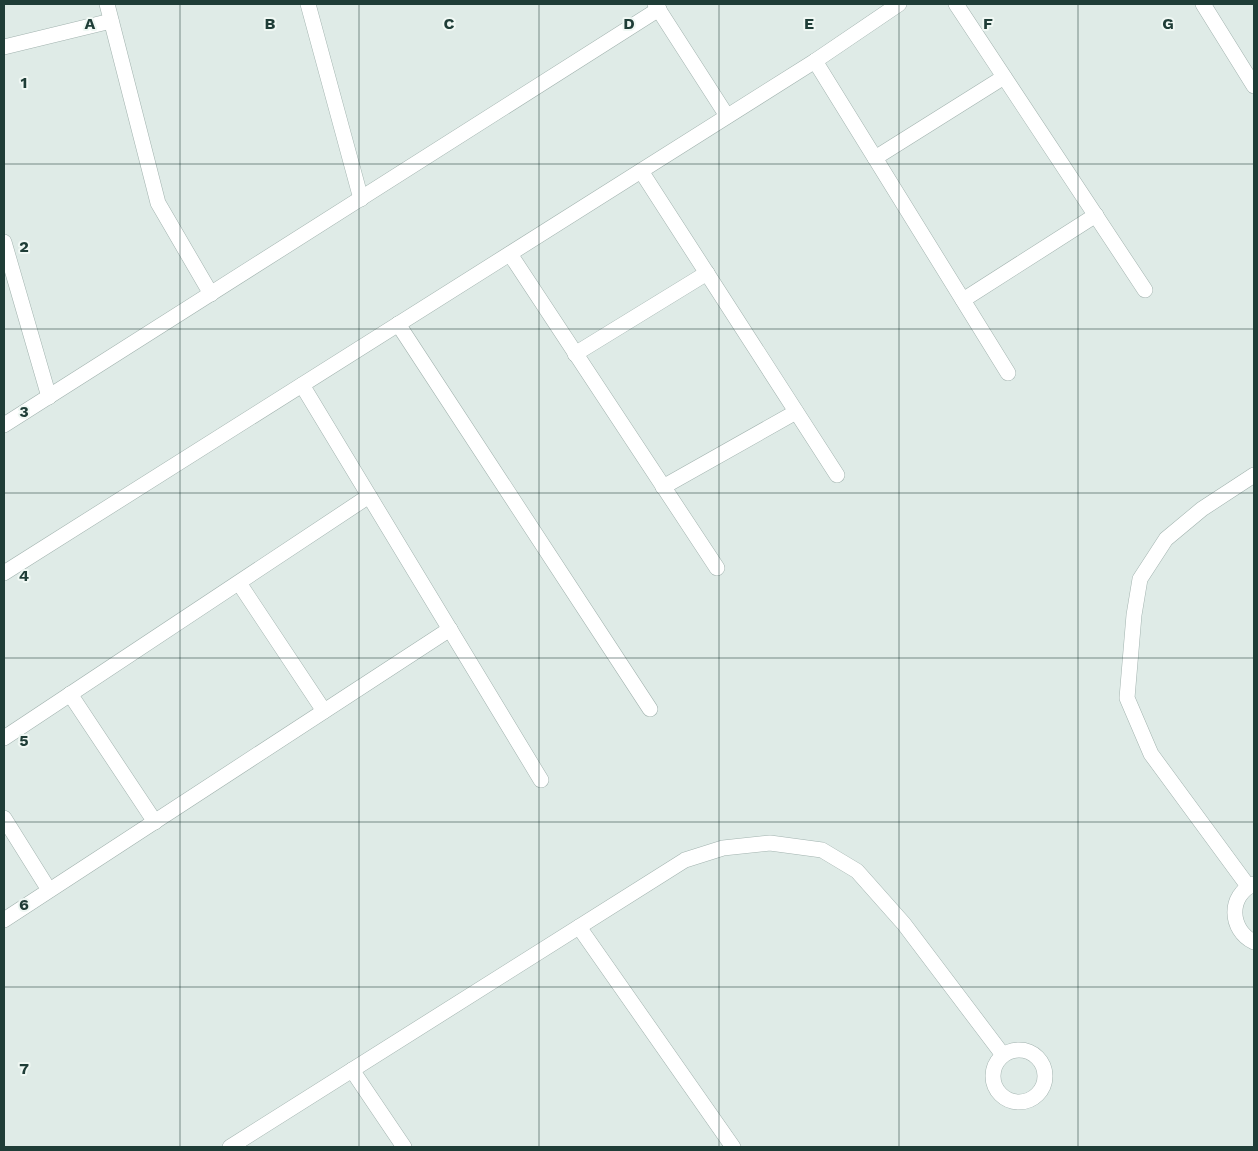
<svg xmlns="http://www.w3.org/2000/svg" width="1258" height="1151" font-family="'Work Sans',sans-serif">
<style>
.lines{fill:none;stroke-linecap:round;stroke-linejoin:round}
.minor-casing{stroke:#a2b3af;stroke-width:16}
.minor{stroke:#fff;stroke-width:15}
.grid{fill:none;stroke:#1f3d37;stroke-width:1;stroke-opacity:0.55}
.grid-label{font-size:16px;text-anchor:middle;font-weight:bold;fill:#1f3d37;stroke:#f0f8f4;stroke-width:4;stroke-linejoin:round;paint-order:stroke}
</style>
<rect width="100%" height="100%" fill="#dfebe7"/>
<g class="lines">
<!-- minor casing -->
<g class="minor-casing">
<g id="minor">
<path d="M107 4 158 203 211 294"/>
<path d="M308 4 361 199"/>
<path d="M655 4 727 116"/>
<path d="M956 4 1145 290"/>
<path d="M1203 4 1254 86"/>
<path d="M4 47 111 21"/>
<path d="M815 61 1008 373"/>
<path d="M875 158 1004 77"/>
<path d="M641 171 837 475"/>
<path d="M4 242 49 397"/>
<path d="M510 254 717 568"/>
<path d="M963 300 1096 215"/>
<path d="M398 324 650 709"/>
<path d="M575 354 707 273"/>
<path d="M302 385 541 780"/>
<path d="M4 425 659 9"/>
<path d="M663 487 796 412"/>
<path d="M4 573 815 61 899 4"/>
<path d="M239 583 324 711"/>
<path d="M70 694 155 822"/>
<path d="M4 738 369 496"/>
<path d="M4 818 49 890"/>
<path d="M1254 884C1228 895 1229 930 1254 942"/>
<path d="M1248 886 1151 754 1127 698 1134 615 1140 579 1166 539 1202 509 1254 475"/>
<path d="M4 920 450 629"/>
<path d="M579 927 733 1147"/>
<circle cx="1019" cy="1076" r="26"/>
<path d="M352 1070 404 1147"/>
<path d="M230 1147 685 860 723 848 770 843 822 850 857 871 904 924 1003 1055"/>
</g>
</g>
<!-- minor -->
<use href="#minor" class="minor"/>
</g>
<!-- grid -->
<path class="grid" d="M180 4V1147M359 4V1147M539 4V1147M719 4V1147M899 4V1147M1078 4V1147M4 164H1254M4 329H1254M4 493H1254M4 658H1254M4 822H1254M4 987H1254"/>
<g class="grid-label">
<text x="90" y="29">A</text>
<text x="270" y="29">B</text>
<text x="449" y="29">C</text>
<text x="629" y="29">D</text>
<text x="809" y="29">E</text>
<text x="988" y="29">F</text>
<text x="1168" y="29">G</text>
<text x="24" y="88">1</text>
<text x="24" y="252">2</text>
<text x="24" y="417">3</text>
<text x="24" y="581">4</text>
<text x="24" y="746">5</text>
<text x="24" y="910">6</text>
<text x="24" y="1074">7</text>
</g>
<!-- border -->
<rect width="1258" height="1151" fill="none" stroke="#1f3d37" stroke-width="10"/>
</svg>
